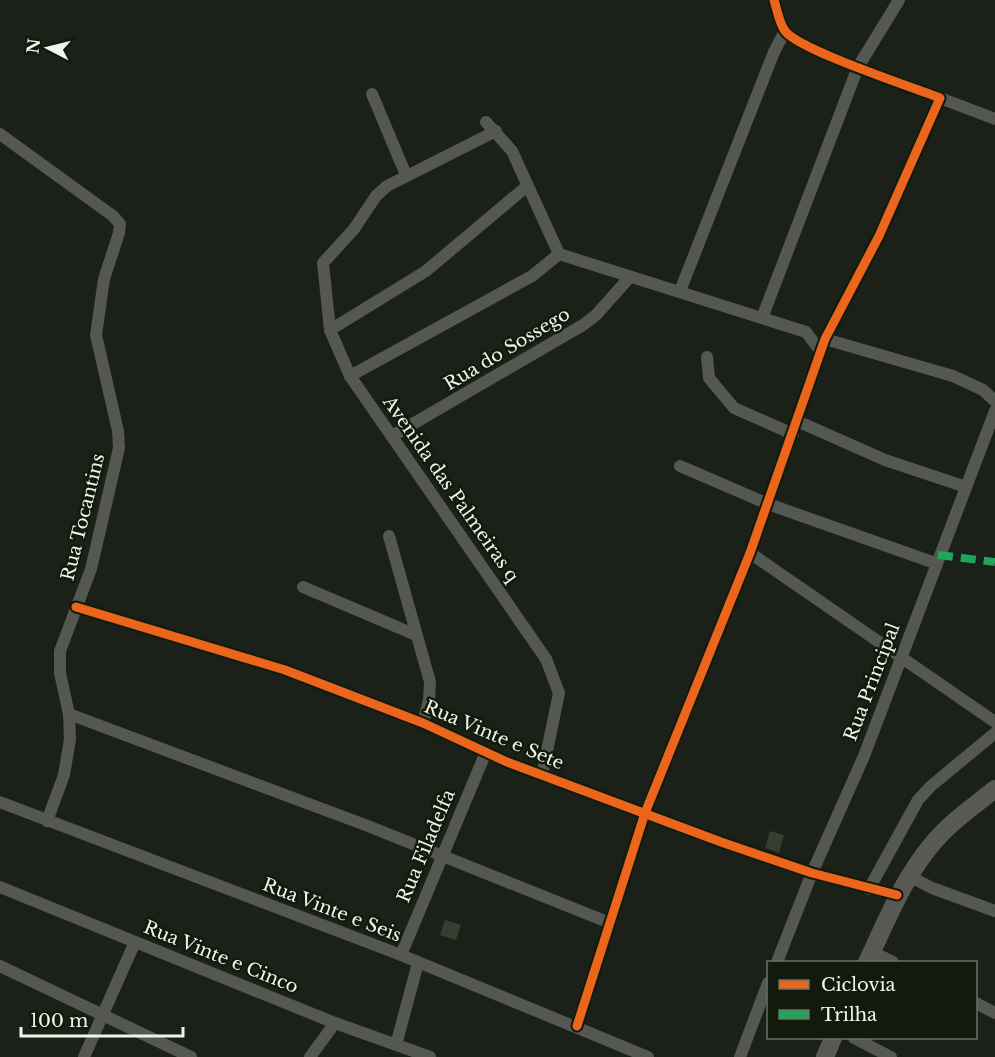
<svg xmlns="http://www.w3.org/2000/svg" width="995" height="1057" font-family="'Libre Baskerville',serif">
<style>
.building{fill:#373e31}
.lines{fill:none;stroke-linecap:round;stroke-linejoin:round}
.street{stroke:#555852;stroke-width:12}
.secondary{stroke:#5a5a54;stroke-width:18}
.quiet{stroke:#20a55d;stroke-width:8;stroke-dasharray:15 8;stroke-linecap:butt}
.cycleway-casing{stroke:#121a0b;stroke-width:13}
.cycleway{stroke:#eb651d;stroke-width:9}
.labels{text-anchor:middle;stroke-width:5;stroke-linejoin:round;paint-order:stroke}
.street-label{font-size:18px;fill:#eff5ea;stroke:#121a0b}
</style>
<rect width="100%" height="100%" fill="#1b2018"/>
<!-- building -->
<g class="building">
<path d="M770 831 784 835 779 853 765 848Z"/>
<path d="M445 920 461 925 456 940 440 935Z"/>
</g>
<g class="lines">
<!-- street -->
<g class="street">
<path d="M372 94 406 175"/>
<path d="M940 98 995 119"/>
<path d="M486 122 512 151 559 254 806 332 821 352"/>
<path d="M496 131 387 186 376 196 354 229 323 263 330 330 350 376 546 659 559 693 542 775"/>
<path d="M0 134 113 216 120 224 119 233 104 279 96 335 118 431 119 448 91 569 60 651V673L69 714 70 739 64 775 47 821"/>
<path d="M680 291 774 52 785 31"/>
<path d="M762 318 858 67 899 0"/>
<path d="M330 330 426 271 526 187"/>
<path d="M825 339 953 376 983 390 995 401"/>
<path d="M707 357 709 378 734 408 793 434"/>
<path d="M350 376 532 276 559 254"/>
<path d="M797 421 885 460 966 487"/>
<path d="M392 436 583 325 596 315 629 278"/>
<path d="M680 466 768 504 935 563"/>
<path d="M389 536 430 682 429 700 423 723"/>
<path d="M750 553 995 722"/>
<path d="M303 587 416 635"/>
<path d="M76 607 285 670 423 723 507 762 721 842 812 873 897 895"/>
<path d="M69 714 368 826 610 923"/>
<path d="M0 802 401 955 648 1057"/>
<path d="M909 876 932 888 995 911"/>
<path d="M0 887 335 1023 430 1057"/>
<path d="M869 889 918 800 931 786 995 733"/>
<path d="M872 952 893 962"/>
<path d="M401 955 486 752"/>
<path d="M777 962 812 873 864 756 995 411"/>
<path d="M0 966 191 1057"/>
<path d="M976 1003 995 1013"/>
<path d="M577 1026 645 813 750 553 825 339 879 236 940 98C912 87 799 50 785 31 779 23 777 9 774 0"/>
<path d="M854 1038 891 1057"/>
<path d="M396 1045 418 963"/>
<path d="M84 1057 135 942"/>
<path d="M310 1057 335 1023"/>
<path d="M740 1057 768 983"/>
</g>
<!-- secondary -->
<g class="secondary">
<path d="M867 962C889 916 907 868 944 831 960 815 978 803 995 789"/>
<path d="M825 1057 833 1038"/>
</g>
<!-- quiet -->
<path class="quiet" d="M938 555 995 562"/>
<!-- cycleway casing -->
<g class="cycleway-casing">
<g id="cycleway">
<path d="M76 607 285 670 423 723 507 762 721 842 812 873 897 895"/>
<path d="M577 1026 645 813 750 553 825 339 879 236 940 98C912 87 799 50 785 31 779 23 777 9 774 0"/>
</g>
</g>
<!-- cycleway -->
<use href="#cycleway" class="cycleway"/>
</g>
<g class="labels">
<!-- street labels -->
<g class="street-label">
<text transform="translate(507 349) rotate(-31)" y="6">Rua do Sossego</text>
<text transform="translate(451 489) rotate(55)" y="6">Avenida das Palmeiras q</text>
<text transform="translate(83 517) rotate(-76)" y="6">Rua Tocantins</text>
<text transform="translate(872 682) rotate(-69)" y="6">Rua Principal</text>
<text transform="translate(494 735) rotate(23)" y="6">Rua Vinte e Sete</text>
<text transform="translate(426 846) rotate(-67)" y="6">Rua Filadelfa</text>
<text transform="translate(332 910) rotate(21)" y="6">Rua Vinte e Seis</text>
<text transform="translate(221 957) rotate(22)" y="6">Rua Vinte e Cinco</text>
</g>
</g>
<!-- legend -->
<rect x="767" y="961" width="210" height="78" fill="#121a0b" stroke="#6a7264" stroke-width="1.5"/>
<rect x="779" y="980" width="30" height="9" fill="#eb651d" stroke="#6a7264" stroke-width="1.5"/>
<text x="821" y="991" font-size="18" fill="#eff5ea">Ciclovia</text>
<rect x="779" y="1010" width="30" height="9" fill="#20a55d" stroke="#6a7264" stroke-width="1.5"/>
<text x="821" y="1021" font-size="18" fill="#eff5ea">Trilha</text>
<!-- north arrow -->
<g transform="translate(48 48) rotate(277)" stroke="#121a0b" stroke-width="4.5" paint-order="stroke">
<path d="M0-4.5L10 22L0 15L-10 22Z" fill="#eff5ea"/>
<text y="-9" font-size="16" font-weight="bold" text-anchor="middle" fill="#eff5ea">N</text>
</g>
<!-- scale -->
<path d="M21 1027v9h162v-9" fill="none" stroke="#eff5ea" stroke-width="3"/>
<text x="30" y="1027" font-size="18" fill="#eff5ea" stroke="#121a0b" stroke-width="4.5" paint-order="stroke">100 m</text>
</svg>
